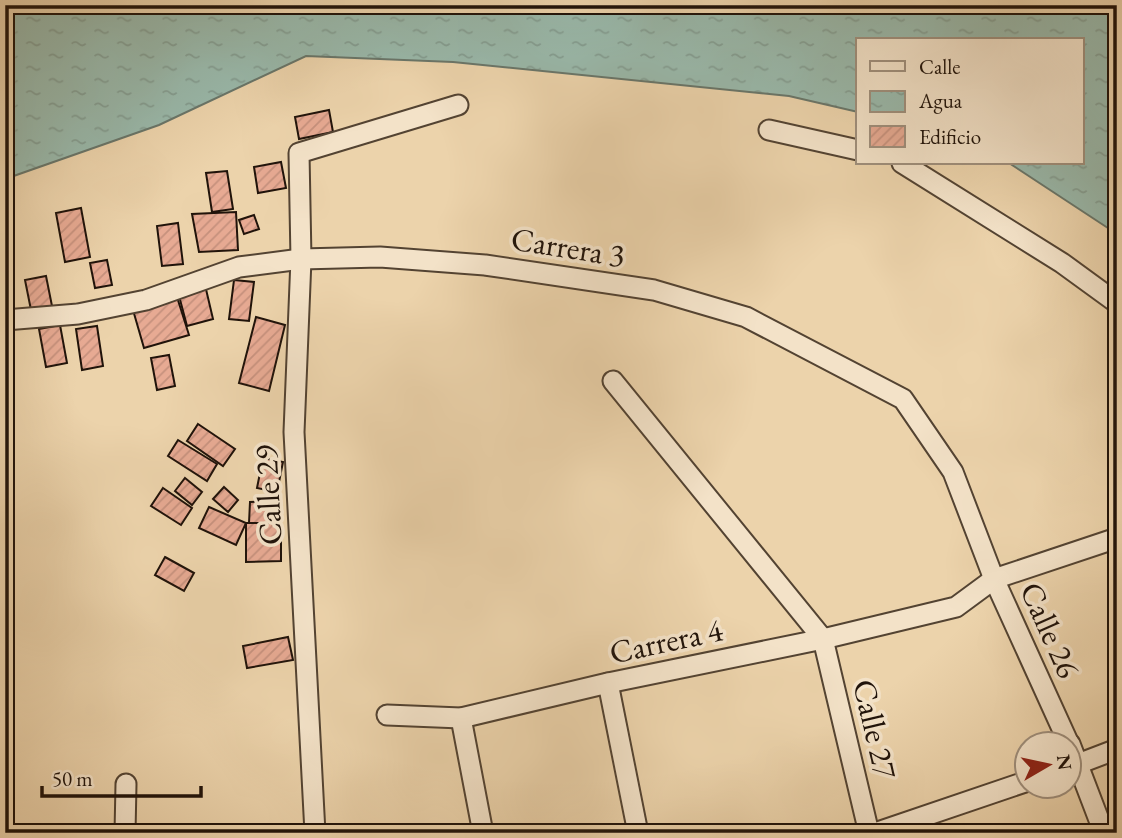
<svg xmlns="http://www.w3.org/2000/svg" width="1122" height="838" font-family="'EB Garamond',serif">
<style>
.water{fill:url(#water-ripples);stroke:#69766a;stroke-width:2}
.building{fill:url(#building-hatch);stroke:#20130a;stroke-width:2}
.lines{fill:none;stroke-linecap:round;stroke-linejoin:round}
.street-casing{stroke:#534332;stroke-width:23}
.street{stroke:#f3e2c8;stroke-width:19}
.labels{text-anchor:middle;stroke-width:7;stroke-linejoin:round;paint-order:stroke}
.street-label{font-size:32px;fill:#20130a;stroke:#f3e2c8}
</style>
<defs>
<pattern id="water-ripples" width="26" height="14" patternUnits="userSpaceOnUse" patternTransform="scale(1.75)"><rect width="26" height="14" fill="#99b8aa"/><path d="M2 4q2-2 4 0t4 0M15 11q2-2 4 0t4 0" fill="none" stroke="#849d91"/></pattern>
<pattern id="building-hatch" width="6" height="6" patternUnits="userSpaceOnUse" patternTransform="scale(1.75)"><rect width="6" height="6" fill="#e7aa93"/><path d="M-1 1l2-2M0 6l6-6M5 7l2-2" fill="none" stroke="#c6917d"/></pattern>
</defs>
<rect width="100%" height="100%" fill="#ecd3ab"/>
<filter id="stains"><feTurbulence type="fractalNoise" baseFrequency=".00286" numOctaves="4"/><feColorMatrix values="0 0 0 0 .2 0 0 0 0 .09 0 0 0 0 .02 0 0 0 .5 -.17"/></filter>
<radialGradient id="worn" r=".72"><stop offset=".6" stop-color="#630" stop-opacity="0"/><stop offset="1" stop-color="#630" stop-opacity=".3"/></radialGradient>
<!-- water -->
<path class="water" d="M5 5H1117V234L1009 163H1082V40H858V112L789 96 453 62 306 56 159 125 5 179Z"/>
<!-- building -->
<g class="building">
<path d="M329 110 333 132 299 139 295 117Z"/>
<path d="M281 162 286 188 258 193 254 167Z"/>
<path d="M227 171 233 209 212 212 206 173Z"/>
<path d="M81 208 90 257 65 262 56 213Z"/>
<path d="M236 212 238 250 199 252 192 214Z"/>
<path d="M254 215 259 229 244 234 239 220Z"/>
<path d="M178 223 183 264 162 266 157 226Z"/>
<path d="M107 260 112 285 95 288 90 263Z"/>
<path d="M46 276 52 306 31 310 25 280Z"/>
<path d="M234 280 254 282 249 321 229 319Z"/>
<path d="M205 285 213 319 187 326 178 292Z"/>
<path d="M177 297 189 335 144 348 133 310Z"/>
<path d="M256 317 285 325 269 391 239 383Z"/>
<path d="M60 325 67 363 46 367 39 329Z"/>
<path d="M97 326 103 366 82 370 76 329Z"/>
<path d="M169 355 175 386 157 390 151 358Z"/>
<path d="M198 424 235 449 223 466 187 441Z"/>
<path d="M178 440 217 464 207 481 168 456Z"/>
<path d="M263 458 283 462 277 492 257 488Z"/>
<path d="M185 478 202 492 192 505 175 491Z"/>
<path d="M224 487 238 500 228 512 213 499Z"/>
<path d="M163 488 192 508 181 525 151 506Z"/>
<path d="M281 501V523H249L250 502Z"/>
<path d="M209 507 246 523 236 545 199 528Z"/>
<path d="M246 523H281V561L246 562Z"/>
<path d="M165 557 194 573 184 591 155 575Z"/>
<path d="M288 637 293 660 247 668 243 646Z"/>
</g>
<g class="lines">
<!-- street casing -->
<g class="street-casing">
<g id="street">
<path d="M769 130 858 150"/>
<path d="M902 163 1062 263 1117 303"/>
<path d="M5 320 78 314 146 300 239 267 301 259 380 257 485 265 654 290 746 317 903 399 953 472 994 579 1069 744"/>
<path d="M613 381 823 639 869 833"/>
<path d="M608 683 638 833"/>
<path d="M387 715 461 718 608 683 823 639 956 607 994 579 1117 538"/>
<path d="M461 718 483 833"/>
<path d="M1070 744 1104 833"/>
<path d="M1070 767 1117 749"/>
<path d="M125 833 126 784"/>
<path d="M315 833 294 432 301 259 299 153 458 105"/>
<path d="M875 833 1028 781"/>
</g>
</g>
<!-- street -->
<use href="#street" class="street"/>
</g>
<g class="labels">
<!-- street labels -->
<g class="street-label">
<text transform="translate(568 247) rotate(9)" y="11">Carrera 3</text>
<text transform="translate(268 495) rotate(-93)" y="11">Calle 29</text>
<text transform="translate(1050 630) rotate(66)" y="11">Calle 26</text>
<text transform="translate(666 641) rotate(-12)" y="11">Carrera 4</text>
<text transform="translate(875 729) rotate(77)" y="11">Calle 27</text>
</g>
</g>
<!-- margin -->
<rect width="1122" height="838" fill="none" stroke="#ecd3ab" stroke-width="28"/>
<rect x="7" y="7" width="1108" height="824" fill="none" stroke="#20130a" stroke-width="3.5"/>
<rect x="14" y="14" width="1094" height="810" fill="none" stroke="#20130a" stroke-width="2"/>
<!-- legend -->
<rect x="856" y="38" width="228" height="126" fill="#f3e2c8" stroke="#9f8f7c" stroke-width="2"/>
<rect x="870" y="61" width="35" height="10" fill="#f3e2c8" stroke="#9f8f7c" stroke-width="2"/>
<text x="919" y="74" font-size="21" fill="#20130a">Calle</text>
<rect x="870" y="91" width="35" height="21" fill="url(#water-ripples)" stroke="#9f8f7c" stroke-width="2"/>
<text x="919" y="108" font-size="21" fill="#20130a">Agua</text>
<rect x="870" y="126" width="35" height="21" fill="url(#building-hatch)" stroke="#9f8f7c" stroke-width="2"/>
<text x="919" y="144" font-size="21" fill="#20130a">Edificio</text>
<!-- north arrow -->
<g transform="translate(1048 765) rotate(81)"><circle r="33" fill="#f3e2c8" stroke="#9f8f7c" stroke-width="2"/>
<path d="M0-5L12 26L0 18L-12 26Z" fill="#8f2418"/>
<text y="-10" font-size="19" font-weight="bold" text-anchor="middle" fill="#20130a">N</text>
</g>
<!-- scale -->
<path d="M42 786v10h159v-10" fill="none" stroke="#20130a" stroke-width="3.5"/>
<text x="52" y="786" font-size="21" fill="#20130a" stroke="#f3e2c8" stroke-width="5" paint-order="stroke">50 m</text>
<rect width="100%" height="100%" filter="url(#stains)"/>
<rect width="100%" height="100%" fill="url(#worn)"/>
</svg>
